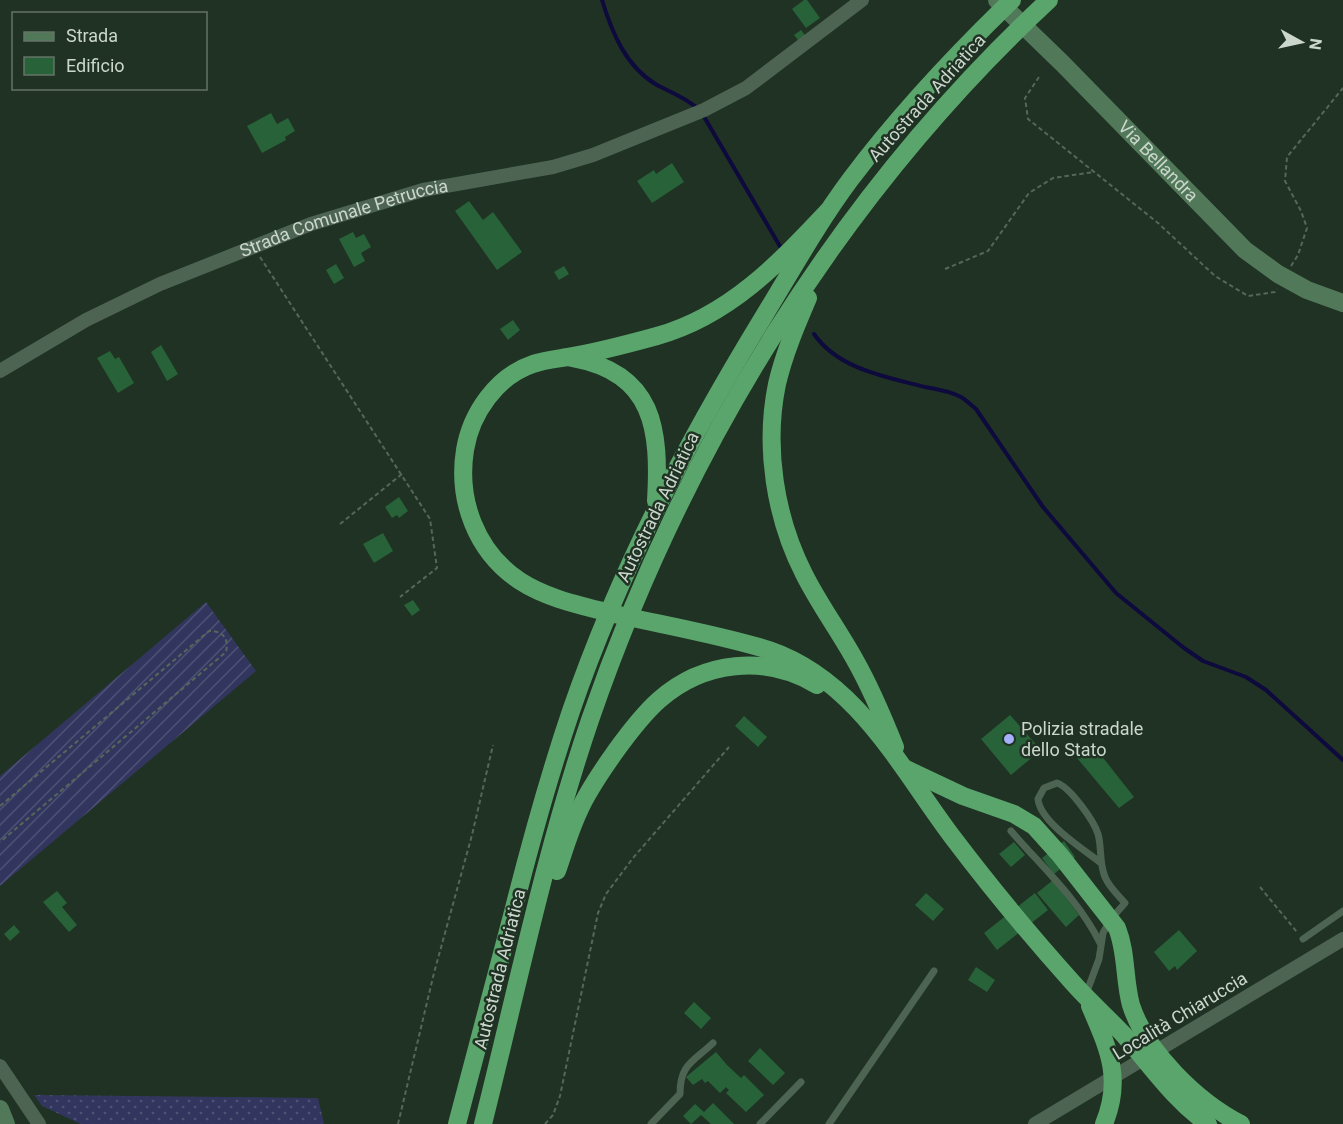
<svg xmlns="http://www.w3.org/2000/svg" width="1343" height="1124" font-family="Roboto,sans-serif">
<style>
.grass{fill:url(#grass-dots)}
.garden{fill:url(#garden-furrows)}
.lines{fill:none;stroke-linecap:round;stroke-linejoin:round}
.stream{stroke:#0e0a3d;stroke-width:4}
.building{fill:#286238}
.path{stroke:#566759;stroke-width:2;stroke-dasharray:4.5 3;stroke-linecap:butt}
.lane{stroke:#4e6452;stroke-width:7}
.street{stroke:#4e6452;stroke-width:14}
.secondary{stroke:#52785a;stroke-width:18}
.highway{stroke:#5aa56c;stroke-width:18}
.poi-dot{fill:#a6b1fc;stroke:#1f3223;stroke-width:2}
.labels{text-anchor:middle;stroke-width:5;stroke-linejoin:round;paint-order:stroke}
.street-label{font-size:18px;fill:#cbd7cd;stroke:#1f3223}
.poi-label{font-size:18px;fill:#cbd7cd;stroke:#1f3223;text-anchor:start}
</style>
<defs>
<pattern id="grass-dots" width="8" height="8" patternUnits="userSpaceOnUse" patternTransform="scale(1.5)"><rect width="8" height="8" fill="#32365f"/><path d="M2 2h.1M6 6h.1" fill="none" stroke="#4e5275" stroke-width="1.8" stroke-linecap="round"/></pattern>
<pattern id="garden-furrows" width="10" height="10" patternUnits="userSpaceOnUse" patternTransform="scale(1.5)"><rect width="10" height="10" fill="#32365f"/><path d="M-1 1l2-2M0 10L10 0M9 11l2-2" fill="none" stroke="#4e5275"/></pattern>
</defs>
<rect width="100%" height="100%" fill="#1f3223"/>
<!-- grass -->
<path class="grass" d="M34 1095 318 1098 324 1124H81L42 1106Z"/>
<!-- garden -->
<path class="garden" d="M206 602 256 671 0 886V776Z"/>
<g class="lines">
<!-- stream -->
<g class="stream">
<path d="M602 0C612 33 626 67 657 85 670 92 688 99 698 109"/>
<path d="M703 115 781 248"/>
<path d="M814 334C838 369 886 377 925 387 937 389 950 391 961 397 966 400 971 405 976 409L1043 507 1116 593 1184 648 1203 661 1246 677 1266 690 1343 760"/>
</g>
</g>
<!-- building -->
<g class="building">
<path d="M804 0H807L820 18 806 28 792 9Z"/>
<path d="M801 30 808 39 801 44 794 35Z"/>
<path d="M271 113 277 124 288 118 295 131 285 137 286 140 262 153 247 126Z"/>
<path d="M672 163 684 182 652 203 637 181 654 170 656 174Z"/>
<path d="M469 201 483 220 493 212 522 252 497 270 455 211Z"/>
<path d="M353 232 356 238 364 234 371 247 361 253 365 261 354 267 339 239Z"/>
<path d="M336 264 344 278 334 284 326 270Z"/>
<path d="M564 266 569 274 559 280 554 272Z"/>
<path d="M513 320 520 330 508 340 500 329Z"/>
<path d="M161 345 178 374 167 381 151 352Z"/>
<path d="M110 351 115 359 119 357 134 383 118 393 97 358Z"/>
<path d="M399 497 408 511 399 518 397 515 392 518 385 507Z"/>
<path d="M383 533 393 551 374 563 363 544Z"/>
<path d="M413 600 420 610 412 616 404 605Z"/>
<path d="M1010 715 1041 750 1011 775 981 739Z"/>
<path d="M744 716 767 737 758 747 735 726Z"/>
<path d="M1093 745 1134 797 1119 808 1077 758Z"/>
<path d="M1064 841 1075 857 1054 874 1042 858Z"/>
<path d="M1014 842 1025 855 1011 867 999 854Z"/>
<path d="M1053 880 1079 915 1066 927 1037 893Z"/>
<path d="M57 891 67 903 62 907 77 925 69 932 43 902Z"/>
<path d="M926 893 944 909 933 921 915 905Z"/>
<path d="M1035 893 1048 910 997 950 984 933Z"/>
<path d="M14 925 20 932 10 941 4 934Z"/>
<path d="M1179 930 1197 951 1177 970 1175 966 1169 971 1154 952Z"/>
<path d="M976 967 995 980 987 992 968 980Z"/>
<path d="M694 1002 711 1018 701 1029 684 1013Z"/>
<path d="M760 1048 785 1073 773 1085 748 1061Z"/>
<path d="M716 1052 727 1065 741 1078 744 1075 764 1095 746 1112 726 1093 729 1090 726 1087 720 1093 708 1081 705 1083 702 1079 693 1085 686 1077Z"/>
<path d="M713 1103 734 1124H711L701 1115 691 1124 683 1116 695 1104 704 1112Z"/>
</g>
<g class="lines">
<!-- path -->
<g class="path">
<path d="M1039 77 1025 98 1028 119 1158 223 1215 276 1248 296 1275 292 1277 289"/>
<path d="M260 257 430 519 437 568 400 597"/>
<path d="M1291 266 1298 255 1307 228 1301 211 1285 181 1287 157 1343 88"/>
<path d="M945 269 988 251 1029 193 1053 178 1094 172"/>
<path d="M340 524 402 474"/>
<path d="M0 806 209 631C223 631 229 638 226 652L0 842"/>
<path d="M1260 887 1297 932"/>
<path d="M398 1124 434 973 472 835 493 745"/>
<path d="M545 1124 553 1115 560 1096 598 913 606 894 633 858 729 747"/>
</g>
<!-- lane -->
<g class="lane">
<path d="M1011 831C1042 867 1079 900 1100 943"/>
<path d="M1303 939 1343 911"/>
<path d="M1086 994 1099 959 1103 933 1111 919 1125 903C1118 895 1109 887 1105 877 1099 863 1102 848 1098 834 1094 821 1070 787 1057 783L1044 788 1038 799C1040 822 1083 849 1101 863"/>
<path d="M651 1124 680 1094C680 1064 693 1062 713 1043"/>
<path d="M760 1124 801 1082"/>
<path d="M829 1124 934 971"/>
</g>
<!-- street -->
<g class="street">
<path id="s1" d="M0 371 86 320 160 284 311 224 423 190 553 167 593 155 704 110 746 88 862 0"/>
<path d="M0 1066 39 1124"/>
<path d="M1035 1124 1343 939"/>
</g>
<!-- secondary -->
<g class="secondary">
<path id="s2" d="M997 0 1062 63 1245 250 1278 274 1307 290 1343 303"/>
<path d="M0 1109 6 1124"/>
</g>
<!-- highway -->
<g class="highway">
<path d="M828 211C779 263 729 316 657 336 628 344 598 352 568 357 556 359 544 360 533 364 497 376 471 413 465 450 457 500 476 552 520 581 546 598 579 605 610 613 663 625 717 634 769 650 857 680 901 769 954 839 991 888 1031 936 1073 983 1089 1001 1107 1017 1124 1035 1151 1066 1174 1100 1208 1124"/>
<path d="M808 298C796 326 784 354 777 384 764 447 775 517 804 574 819 604 839 631 855 660 871 688 883 717 895 747"/>
<path d="M572 358C655 373 660 430 656 501"/>
<path d="M906 769 963 796 1014 814 1034 826 1060 855 1117 928C1127 953 1124 980 1131 1005 1146 1052 1198 1102 1241 1124"/>
<path d="M557 871C564 851 570 830 579 811 588 790 602 771 615 752 628 734 642 715 659 700 703 661 766 654 817 685"/>
<path d="M1090 1006C1108 1048 1123 1078 1104 1124"/>
<path d="M457 1124C476 1052 495 980 514 908 531 841 549 776 571 711 620 569 686 444 764 316 792 270 818 223 850 180 898 116 954 56 1012 0"/>
<path d="M483 1124C517 989 545 852 590 720 683 450 839 195 1049 0"/>
</g>
</g>
<!-- markers -->
<circle class="poi-dot" cx="1009" cy="739" r="6"/>
<g class="labels">
<!-- street labels -->
<g class="street-label">
<text transform="translate(927 98) rotate(-48)" y="6">Autostrada Adriatica</text>
<text dy="6" stroke="none"><textPath href="#s2" startOffset="228">Via Bellandra</textPath></text>
<text dy="6" stroke="none"><textPath href="#s1" startOffset="378">Strada Comunale Petruccia</textPath></text>
<text transform="translate(658 507) rotate(-64)" y="6">Autostrada Adriatica</text>
<text transform="translate(500 969) rotate(-76)" y="6">Autostrada Adriatica</text>
<text transform="translate(1180 1016) rotate(-31)" y="6">Località Chiaruccia</text>
</g>
<!-- poi labels -->
<g class="poi-label">
<text x="1021" y="735">Polizia stradale<tspan x="1021" dy="21">dello Stato</tspan></text>
</g>
</g>
<!-- legend -->
<rect x="12" y="12" width="195" height="78" fill="#1f3223" stroke="#647467" stroke-width="1.5"/>
<rect x="24" y="32" width="30" height="9" fill="#52785a" stroke="#647467" stroke-width="1.5"/>
<text x="66" y="42" font-size="18" fill="#cbd7cd">Strada</text>
<rect x="24" y="57" width="30" height="18" fill="#286238" stroke="#647467" stroke-width="1.5"/>
<text x="66" y="72" font-size="18" fill="#cbd7cd">Edificio</text>
<!-- north arrow -->
<g transform="translate(1301 42) rotate(98)" stroke="#1f3223" stroke-width="4.5" paint-order="stroke">
<path d="M0-4.5L10 22L0 15L-10 22Z" fill="#cbd7cd"/>
<text y="-9" font-size="16" font-weight="bold" text-anchor="middle" fill="#cbd7cd">N</text>
</g>
</svg>
